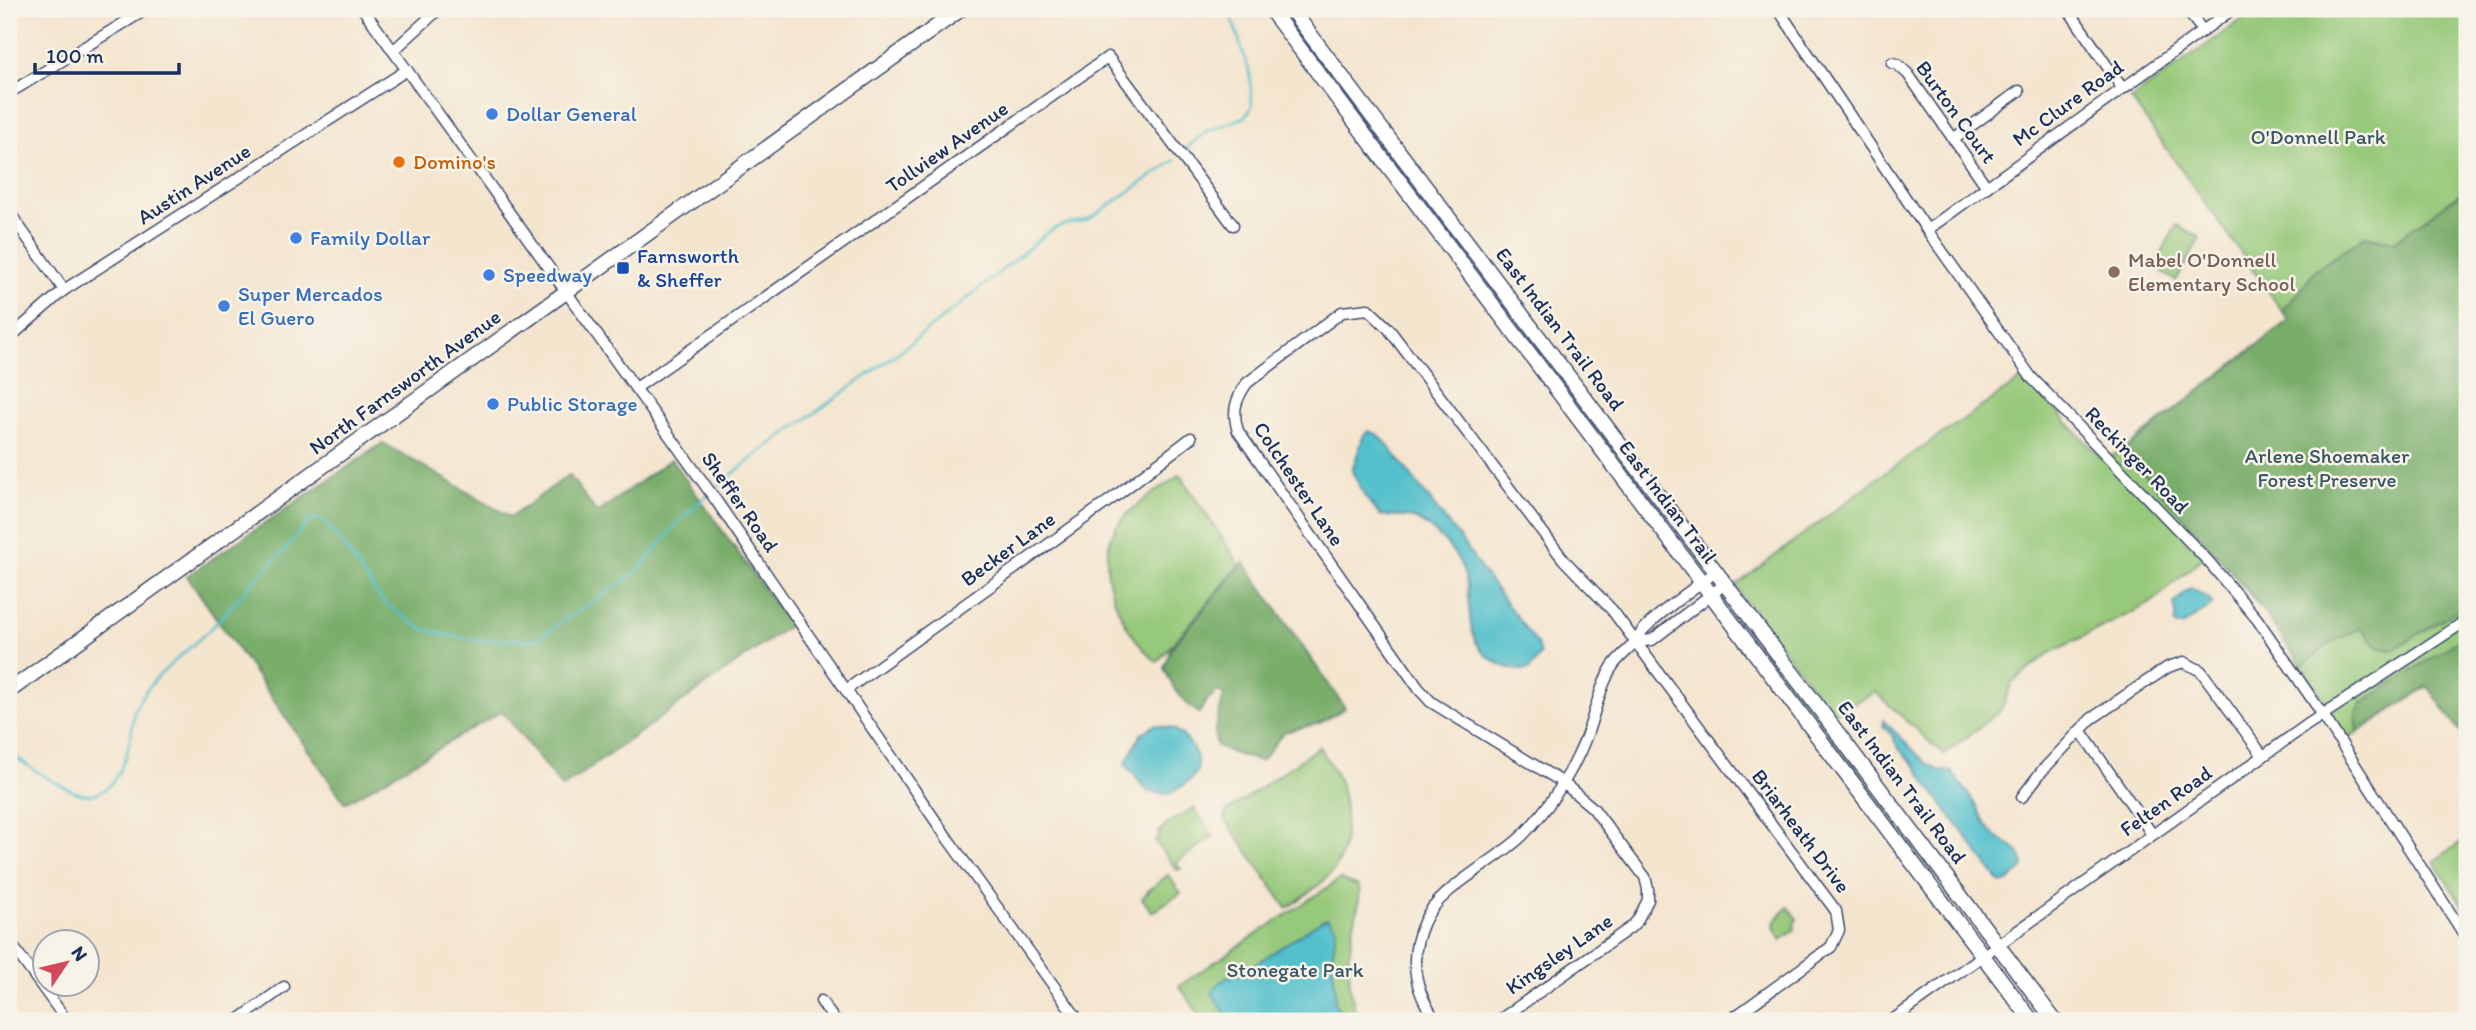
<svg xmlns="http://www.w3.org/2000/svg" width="2476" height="1030" font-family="Itim,sans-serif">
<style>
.green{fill:#97c97a;stroke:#597c6c;stroke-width:2}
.forest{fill:#79ad6a;stroke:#4a6e64;stroke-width:2}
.water{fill:#53c0cc;stroke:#377895;stroke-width:2}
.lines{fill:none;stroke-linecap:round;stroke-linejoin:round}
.stream{stroke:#53c0cc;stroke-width:2.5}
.minor-casing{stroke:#3c4a6f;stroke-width:13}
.major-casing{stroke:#3c4a6f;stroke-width:17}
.minor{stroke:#fff;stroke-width:10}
.major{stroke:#fff;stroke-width:14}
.shop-dot{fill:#3f7fe0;stroke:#f7f3e8;stroke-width:2.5}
.food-dot{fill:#e8710a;stroke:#f7f3e8;stroke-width:2.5}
.transit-dot{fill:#1a4fb4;stroke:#f7f3e8;stroke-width:2.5}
.education-dot{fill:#8d6e63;stroke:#f7f3e8;stroke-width:2.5}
.labels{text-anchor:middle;stroke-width:5;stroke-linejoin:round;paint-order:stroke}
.street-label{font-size:21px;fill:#1b2f5e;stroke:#f7f3e8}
.shop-label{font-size:21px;fill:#366cbe;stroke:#f7f3e8;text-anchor:start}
.park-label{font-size:21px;fill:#3a5665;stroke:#f7f3e8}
.food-label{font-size:21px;fill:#c56008;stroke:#f7f3e8;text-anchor:start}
.transit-label{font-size:21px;fill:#164399;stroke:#f7f3e8;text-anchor:start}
.education-label{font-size:21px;fill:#785e54;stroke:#f7f3e8;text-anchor:start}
</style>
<rect width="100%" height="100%" fill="#f7f3e8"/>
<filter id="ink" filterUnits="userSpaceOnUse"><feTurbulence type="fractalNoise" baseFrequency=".0143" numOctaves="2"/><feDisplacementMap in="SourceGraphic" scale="14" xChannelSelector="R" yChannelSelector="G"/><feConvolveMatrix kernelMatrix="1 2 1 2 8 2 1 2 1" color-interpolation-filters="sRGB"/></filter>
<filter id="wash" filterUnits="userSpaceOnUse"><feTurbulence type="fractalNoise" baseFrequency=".00686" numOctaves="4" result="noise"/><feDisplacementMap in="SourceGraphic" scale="28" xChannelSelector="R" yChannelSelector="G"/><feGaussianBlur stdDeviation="1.57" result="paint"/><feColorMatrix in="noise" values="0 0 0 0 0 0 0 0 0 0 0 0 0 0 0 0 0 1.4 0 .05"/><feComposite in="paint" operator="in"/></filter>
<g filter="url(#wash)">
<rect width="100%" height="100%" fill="#f4e5cf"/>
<!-- green -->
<g class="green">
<path d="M1276 9H1282L1299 28 1471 257 1469 258H1464Z"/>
<path d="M2257 9H2467V741L2428 686 2348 739C2308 671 2265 608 2212 550L2151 603 2048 654 2012 683 2001 710 1944 755 1875 692 1832 714 1735 586 1879 477 2025 377 2103 460 2124 450 2289 320 2131 99Z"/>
<path d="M2177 225 2200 238 2176 281 2163 273 2158 258Z"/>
<path d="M1492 284 1668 520 1624 469 1488 288Z"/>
<path d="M1180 475 1240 565 1157 662C1123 635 1090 566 1117 526 1131 506 1160 489 1180 475Z"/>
<path d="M1758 643 1805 697 1939 879 1896 830 1757 645Z"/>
<path d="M1319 747C1339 775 1347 793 1345 828 1345 841 1344 854 1337 865 1325 884 1305 895 1287 908L1225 819 1226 812Z"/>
<path d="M1194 808 1213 836 1176 863 1181 869 1177 870 1155 841 1160 836 1159 832 1171 821Z"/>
<path d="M2467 838V913L2434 861Z"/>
<path d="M1168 875 1181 893 1152 912 1142 898 1148 893 1147 892Z"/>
<path d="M1340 879 1359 886C1361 900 1356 914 1353 929 1347 960 1347 992 1359 1021H1204L1179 986Z"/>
<path d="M1788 907 1797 919 1794 924 1795 930 1781 940 1774 927 1775 921Z"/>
</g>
<!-- forest -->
<g class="forest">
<path d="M2467 188V221L2463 250 2467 254V604L2393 650 2379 648 2361 628 2329 644 2302 666 2250 592 2124 451 2289 320 2282 310 2298 294 2315 270 2365 236 2394 242Z"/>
<path d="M383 443 511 517 569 475 597 513 671 459 790 625 562 788 502 711 345 803 187 576Z"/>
<path d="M1244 562 1345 708 1320 723 1284 732 1261 761 1235 754 1216 745 1215 729 1224 695 1218 691 1206 701 1199 713C1181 702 1173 687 1164 668L1171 648Z"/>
<path d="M2467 635V741L2428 686 2358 732 2356 714 2363 702Z"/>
</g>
<!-- water -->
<g class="water">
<path d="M1368 431 1377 434 1385 442 1464 544 1485 575 1537 644 1540 655 1530 669C1521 672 1512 669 1504 666 1449 642 1484 593 1454 553 1443 539 1425 520 1407 517 1398 516 1389 517 1380 515L1365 497 1352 471 1363 437Z"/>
<path d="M2191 588 2210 600 2212 605 2184 625 2176 626 2174 623 2176 614 2174 604 2184 593Z"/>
<path d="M1883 720 1925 762 1939 771H1951C1959 782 1968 792 1975 803 1982 815 1984 826 1995 835 2007 845 2023 849 2024 867L2008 882 2002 883 1998 880 1928 785 1916 766 1900 750 1891 734 1883 726Z"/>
<path d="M1155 725C1162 727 1172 727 1177 731 1191 741 1206 763 1192 778 1186 785 1176 790 1169 794L1148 792 1125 764 1141 734Z"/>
<path d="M1328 918 1336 928 1332 961 1336 996 1334 1000 1344 1021H1230L1212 993 1219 983 1227 977 1243 971 1263 959 1322 920Z"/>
</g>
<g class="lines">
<!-- stream -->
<g class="stream">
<path d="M1186 149 1205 132 1245 117 1252 107 1250 74 1229 9"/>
<path d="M714 490C762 447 816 413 868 375 930 330 989 281 1048 232 1067 220 1075 225 1091 218L1175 160"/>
<path d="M9 751C21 763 70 794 87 795 91 795 98 793 102 791 118 783 126 757 130 741 133 730 131 715 137 705 154 673 190 650 214 625 238 600 257 575 283 552 290 545 306 522 311 520 318 517 323 521 329 526L383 602 420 628 446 635 475 640H535L638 571 682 518 709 494"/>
</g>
</g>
</g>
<g filter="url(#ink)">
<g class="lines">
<!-- minor casing -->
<g class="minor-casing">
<g id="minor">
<path d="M363 9 715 499 948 839 1079 1021"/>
<path d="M1778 9 1927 230 2031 377 2208 561 2257 619 2323 715 2467 939"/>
<path d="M2068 9 2122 88"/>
<path d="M2186 9 2203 31"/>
<path d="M393 51 439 9"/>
<path d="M1892 63 1897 64 1908 74 1987 187"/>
<path d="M9 93 147 9"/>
<path d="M1953 139 2019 91"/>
<path d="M9 212 64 290"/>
<path d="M1927 230 2233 9"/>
<path d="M9 338 64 290 407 70"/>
<path d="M636 388 1108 57 1233 225"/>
<path d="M1636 642 1652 640 1726 583"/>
<path d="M846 690 1117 495 1191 438"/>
<path d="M2080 730 2152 834"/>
<path d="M2022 797 2041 772 2091 719 2168 667 2184 662 2201 671 2263 756"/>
<path d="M9 941 67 1021"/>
<path d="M821 1001 835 1021"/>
<path d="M237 1021 284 987"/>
<path d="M1436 1021C1414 990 1408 957 1424 922 1438 888 1496 862 1523 835 1549 808 1573 772 1586 737 1595 714 1599 688 1612 667 1618 658 1626 652 1634 644 1639 639 1640 632 1646 627 1667 606 1693 589 1717 571"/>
<path d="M1498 1021 1630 928 1637 921 1648 900V889L1645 877 1593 808 1562 782 1431 702 1419 689 1238 431C1232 412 1235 400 1247 383L1342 312 1368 309 1388 328 1563 559 1612 610 1836 911 1839 930 1831 947 1729 1021"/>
<path d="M1891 1021 2307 725 2467 620"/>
</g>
</g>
<!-- major casing -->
<g class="major-casing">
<g id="major">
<path d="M1270 9 2032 1021"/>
<path d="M1291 9 2055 1021"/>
<path d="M9 691 961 9"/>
</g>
</g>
<!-- minor -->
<use href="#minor" class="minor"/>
<!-- major -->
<use href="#major" class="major"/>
</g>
</g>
<!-- markers -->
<g class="shop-dot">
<circle cx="492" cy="114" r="7"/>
<circle cx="296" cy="238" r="7"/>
<circle cx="489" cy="275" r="7"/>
<circle cx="224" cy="306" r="7"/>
<circle cx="493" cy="404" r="7"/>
</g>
<circle class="food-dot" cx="399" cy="162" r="7"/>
<rect class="transit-dot" x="616" y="261" width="14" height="14" rx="3.5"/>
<circle class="education-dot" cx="2114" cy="272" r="7"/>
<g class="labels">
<!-- street labels -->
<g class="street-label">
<text transform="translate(2068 103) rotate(-36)" y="7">Mc Clure Road</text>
<text transform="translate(1956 112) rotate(54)" y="7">Burton Court</text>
<text transform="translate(947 147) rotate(-35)" y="7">Tollview Avenue</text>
<text transform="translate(194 184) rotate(-33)" y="7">Austin Avenue</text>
<text transform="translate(1560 329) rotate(53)" y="7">East Indian Trail Road</text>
<text transform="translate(405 382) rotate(-36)" y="7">North Farnsworth Avenue</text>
<text transform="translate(2137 460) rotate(46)" y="7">Reckinger Road</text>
<text transform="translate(1299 484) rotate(56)" y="7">Colchester Lane</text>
<text transform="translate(740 502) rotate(55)" y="7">Sheffer Road</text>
<text transform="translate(1668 502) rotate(53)" y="7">East Indian Trail</text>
<text transform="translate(1008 549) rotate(-36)" y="7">Becker Lane</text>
<text transform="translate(1902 782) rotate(53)" y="7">East Indian Trail Road</text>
<text transform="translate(2166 801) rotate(-35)" y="7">Felten Road</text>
<text transform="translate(1801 831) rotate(53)" y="7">Briarheath Drive</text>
<text transform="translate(1559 954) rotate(-35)" y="7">Kingsley Lane</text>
</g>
<!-- shop labels -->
<g class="shop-label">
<text x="506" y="121">Dollar General</text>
<text x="310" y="245">Family Dollar</text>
<text x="503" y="282">Speedway</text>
<text x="238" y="301">Super Mercados<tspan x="238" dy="24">El Guero</tspan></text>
<text x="507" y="411">Public Storage</text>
</g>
<!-- park labels -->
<g class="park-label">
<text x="2318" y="144">O'Donnell Park</text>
<text x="2327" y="463">Arlene Shoemaker<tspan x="2327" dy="24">Forest Preserve</tspan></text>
<text x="1295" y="977">Stonegate Park</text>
</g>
<!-- food labels -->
<g class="food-label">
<text x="413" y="169">Domino's</text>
</g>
<!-- transit labels -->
<g class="transit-label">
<text x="637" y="263">Farnsworth<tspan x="637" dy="24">&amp; Sheffer</tspan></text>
</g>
<!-- education labels -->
<g class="education-label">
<text x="2128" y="267">Mabel O'Donnell<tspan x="2128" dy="24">Elementary School</tspan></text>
</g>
</g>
<!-- margin -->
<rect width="2476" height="1030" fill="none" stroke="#f7f3e8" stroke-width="35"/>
<!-- north arrow -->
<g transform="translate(66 963) rotate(55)"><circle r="33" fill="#f7f3e8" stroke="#9fa5b1" stroke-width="2"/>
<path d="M0-5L12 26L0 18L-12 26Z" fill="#d1495b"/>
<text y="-10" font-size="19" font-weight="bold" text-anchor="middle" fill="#1b2f5e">N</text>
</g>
<!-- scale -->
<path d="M35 63v10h144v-10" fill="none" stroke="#1b2f5e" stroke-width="3.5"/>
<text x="46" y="63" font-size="21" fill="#1b2f5e" stroke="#f7f3e8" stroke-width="5" paint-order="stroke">100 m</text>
</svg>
